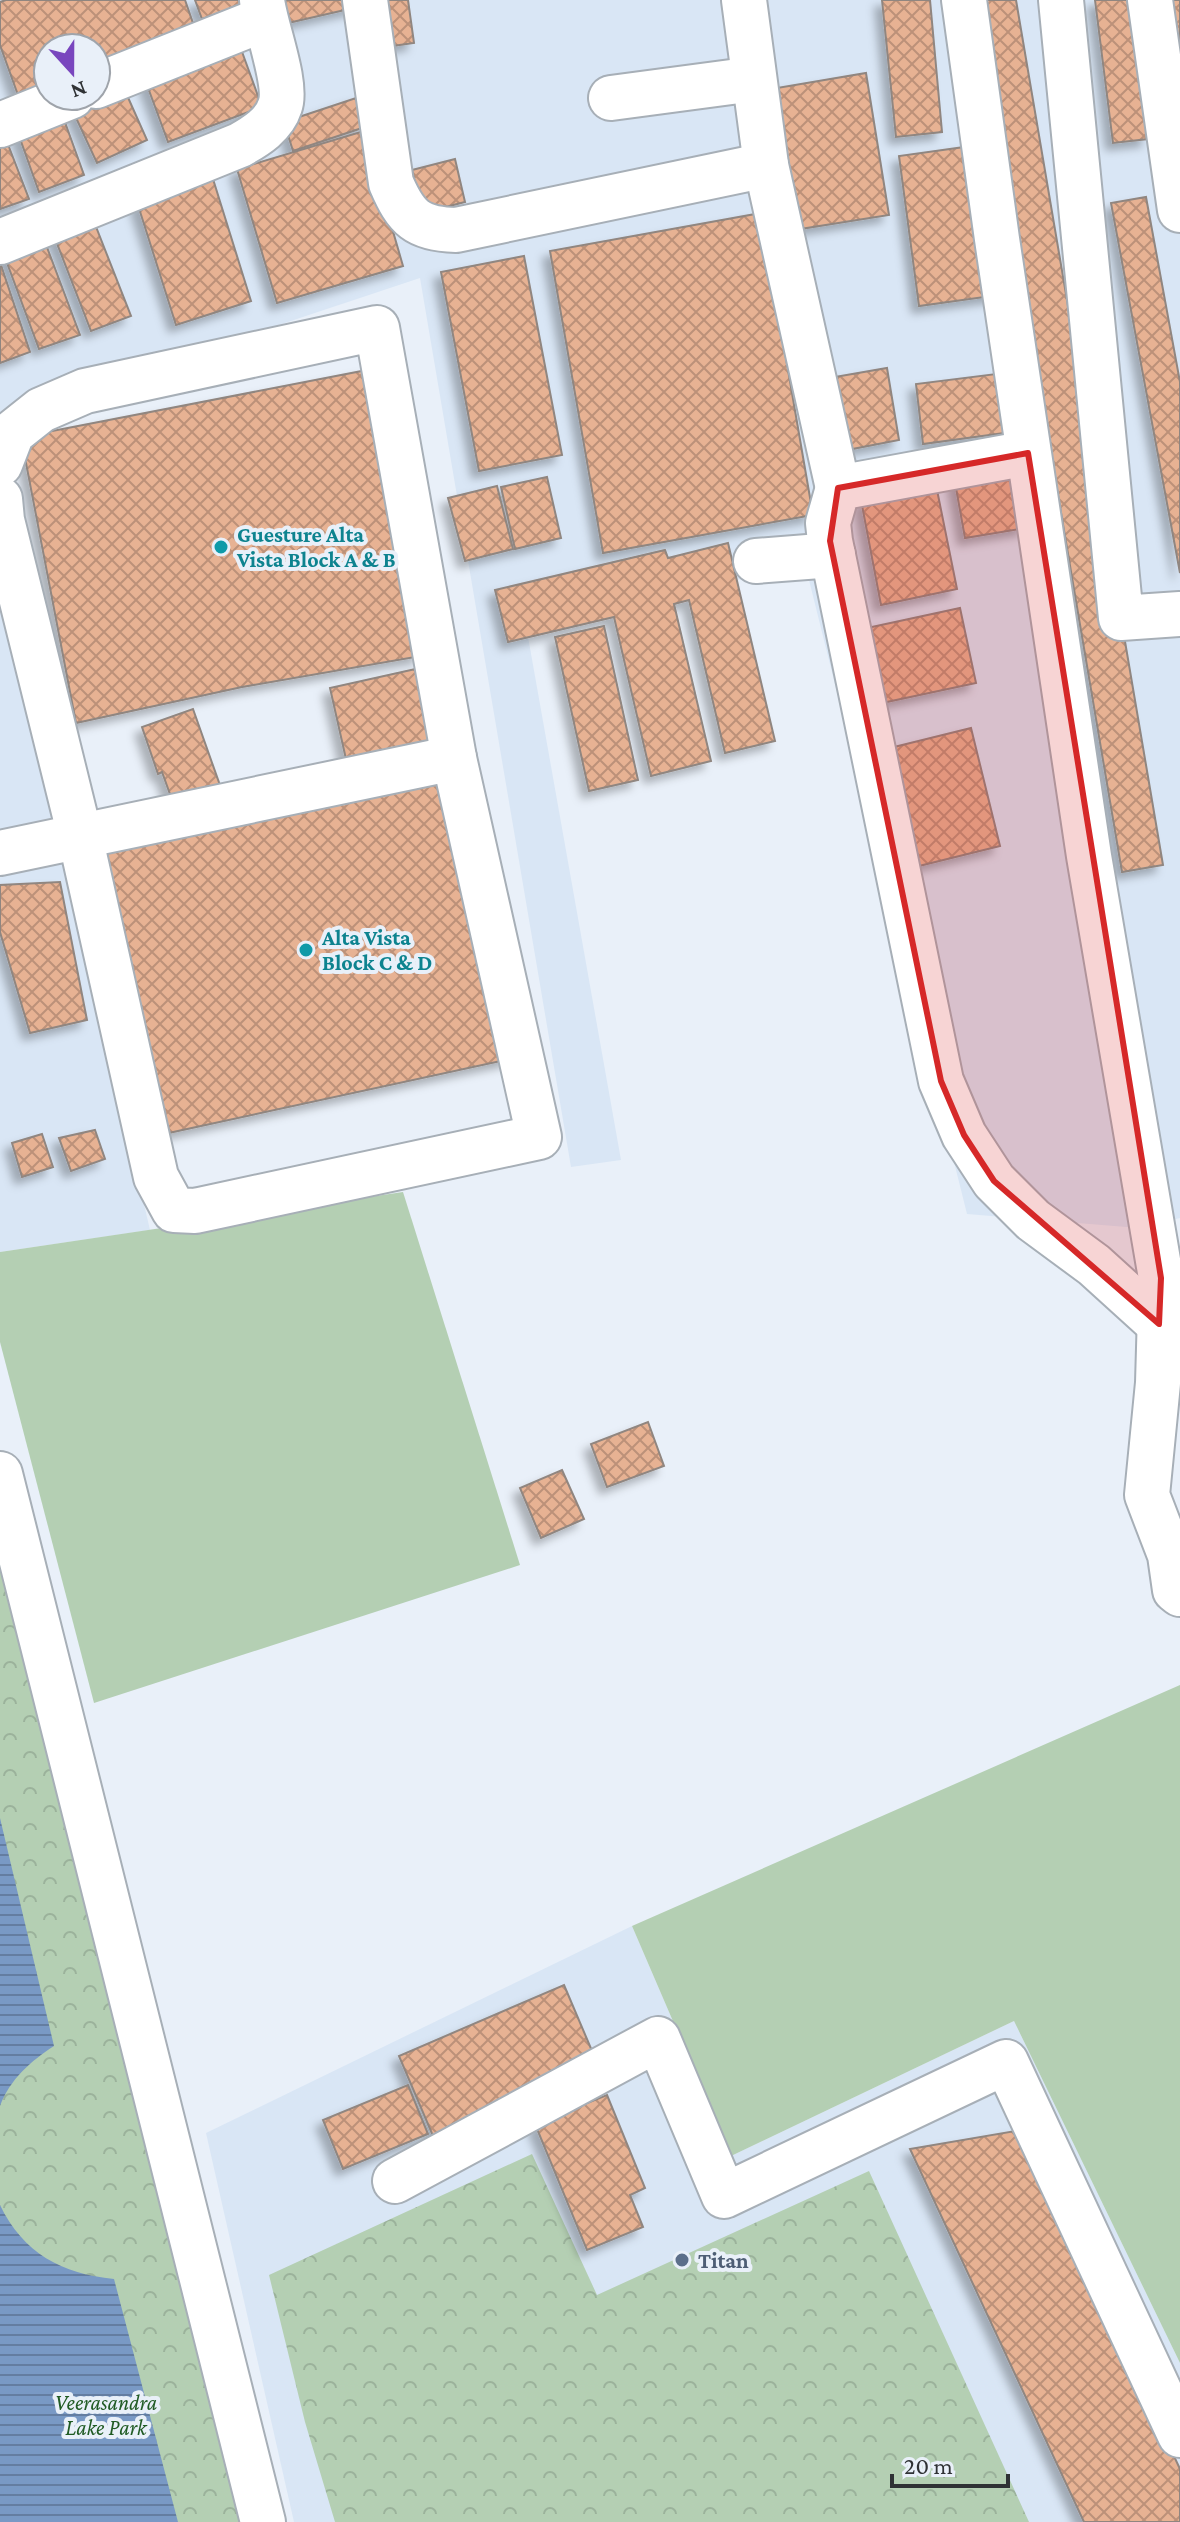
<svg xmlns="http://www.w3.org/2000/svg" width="1180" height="2522" font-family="'Crimson Pro',serif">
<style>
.built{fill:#d9e6f5;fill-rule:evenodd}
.green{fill:#b4cfb3}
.park{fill:url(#park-crowns)}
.water{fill:url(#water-rules)}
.building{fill:url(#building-cross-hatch);stroke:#908680;stroke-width:2;filter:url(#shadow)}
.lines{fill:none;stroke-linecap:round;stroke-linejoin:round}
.minor-casing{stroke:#a7afb7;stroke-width:48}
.minor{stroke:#fff;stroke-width:44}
.marked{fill:#d62828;fill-opacity:0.2;stroke:#d62828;stroke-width:6;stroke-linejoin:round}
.culture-dot{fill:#0f9aa8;stroke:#e9f0f9;stroke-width:3}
.service-dot{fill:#5c6f8a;stroke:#e9f0f9;stroke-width:3}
.labels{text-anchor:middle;stroke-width:8;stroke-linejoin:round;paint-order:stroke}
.culture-label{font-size:22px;font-weight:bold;fill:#0d838f;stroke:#e9f0f9;text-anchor:start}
.service-label{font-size:22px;font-weight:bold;fill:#4e5e75;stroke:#e9f0f9;text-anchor:start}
.park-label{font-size:22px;font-style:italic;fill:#205b24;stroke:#e9f0f9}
</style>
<defs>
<pattern id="park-crowns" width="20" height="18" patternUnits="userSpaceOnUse" patternTransform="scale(2)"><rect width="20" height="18" fill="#b4cfb3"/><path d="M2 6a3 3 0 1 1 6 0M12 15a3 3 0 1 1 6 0" fill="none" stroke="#9bb29b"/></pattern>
<pattern id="water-rules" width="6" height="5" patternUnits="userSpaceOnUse" patternTransform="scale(2)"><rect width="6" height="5" fill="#7999c5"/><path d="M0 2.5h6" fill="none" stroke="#647da1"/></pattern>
<pattern id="building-cross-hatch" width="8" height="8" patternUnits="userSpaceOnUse" patternTransform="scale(2)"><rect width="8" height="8" fill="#e7b293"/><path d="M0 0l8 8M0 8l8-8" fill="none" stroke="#bc9179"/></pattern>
<filter id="shadow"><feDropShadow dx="-7" dy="7" stdDeviation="4" flood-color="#0004"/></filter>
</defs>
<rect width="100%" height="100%" fill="#e9f0f9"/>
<!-- built -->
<g class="built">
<path d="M0 0H1180V1218L1139 1228 967 1214 807 572 522 603 621 1160 571 1167 420 278 0 418ZM48 48H96V96H48Z"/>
<path d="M0 584 150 1230 0 1252Z"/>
<path d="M632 1926 731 2156 1014 2021 1180 2363V2522H294L206 2133Z"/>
</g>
<!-- green -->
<g class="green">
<path d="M403 1192 520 1565 94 1703 0 1342V1252Z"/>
<path d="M1180 1685V2363L1014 2021 731 2156 632 1926Z"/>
</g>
<!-- park -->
<g class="park">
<path d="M0 1542 243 2522H0Z"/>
<path d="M532 2154 597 2295 869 2171 1029 2522H335L305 2422 269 2275Z"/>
</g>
<!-- water -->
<g class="water">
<path d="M0 1818 54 2046C31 2061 10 2079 0 2106Z"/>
<path d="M0 2205C23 2253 62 2274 114 2279L178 2522H0Z"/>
</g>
<!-- building -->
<g class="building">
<path d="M6 0H185L195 29 96 66V48H48V84L18 95 0 45V2Z"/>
<path d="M195 0H240L242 5 202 19Z"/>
<path d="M282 0H357L358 7 288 23Z"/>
<path d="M378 0H408L414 43 385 47Z"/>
<path d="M882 0H930L942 132 896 137Z"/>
<path d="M974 0H1016L1163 865 1122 872Z"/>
<path d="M1095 0H1131L1148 139 1113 143Z"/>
<path d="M1161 0H1180V105Z"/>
<path d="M237 38 262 107 168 142 143 74Z"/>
<path d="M866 73 889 215 794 230 771 89Z"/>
<path d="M122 84 147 140 97 163 71 107Z"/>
<path d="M359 97 368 126 293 151 284 122Z"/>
<path d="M62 114 84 175 39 192 17 130Z"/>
<path d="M364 131 403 266 277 303 237 169Z"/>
<path d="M4 134 29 199 0 209V135Z"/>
<path d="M979 145 999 295 919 306 899 156Z"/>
<path d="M455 159 465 202 422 213 412 170Z"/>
<path d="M213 179 251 301 176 325 137 202Z"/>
<path d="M1146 197 1180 382V573L1111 203Z"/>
<path d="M761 213 813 515 603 553 550 251Z"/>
<path d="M91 214 131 316 91 331 51 228Z"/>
<path d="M42 234 80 335 39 349 3 252Z"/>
<path d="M524 256 562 455 479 471 441 272Z"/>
<path d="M0 262 30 352 0 363Z"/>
<path d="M887 368 899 440 842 451 829 378Z"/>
<path d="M367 370 421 656 242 687 76 723 21 437Z"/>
<path d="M1012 372 1019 431 923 444 916 384Z"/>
<path d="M1016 466 1026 528 965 538 954 477Z"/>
<path d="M547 477 561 538 515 549 501 487Z"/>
<path d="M936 485 957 589 881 605 861 500Z"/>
<path d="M497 486 513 549 465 561 448 498Z"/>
<path d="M728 543 775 741 725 753 689 600 674 604 711 761 651 776 614 617 508 642 495 590 665 550 668 558Z"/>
<path d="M960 608 976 683 882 703 867 628Z"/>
<path d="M604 626 638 780 589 791 555 637Z"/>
<path d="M429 666 445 738 346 759 330 688Z"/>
<path d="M193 709 222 791 175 808 162 772 158 774 142 727Z"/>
<path d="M971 728 1000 846 919 866 890 748Z"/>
<path d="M448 766 510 1059 164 1134 101 842Z"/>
<path d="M60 882 87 1020 30 1033 0 932V885Z"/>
<path d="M95 1130 105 1159 71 1171 59 1138Z"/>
<path d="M42 1134 53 1167 22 1177 12 1143Z"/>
<path d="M648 1422 664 1466 607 1487 591 1444Z"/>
<path d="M562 1470 584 1519 541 1538 520 1488Z"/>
<path d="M564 1985 598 2065 433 2136 399 2056Z"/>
<path d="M408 2085 428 2134 343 2169 323 2120Z"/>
<path d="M607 2095 645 2188 630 2195 643 2227 587 2250 535 2124Z"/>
<path d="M1021 2130 1180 2469V2522H1084L910 2149Z"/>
</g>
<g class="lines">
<!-- minor casing -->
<g class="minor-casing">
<g id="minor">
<path d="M365 0 391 183C406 218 417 229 456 230L766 165"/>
<path d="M744 0 766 165 838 488"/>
<path d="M964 0 997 239 1089 856 1161 1278 1158 1383 1147 1495 1170 1555 1175 1590 1180 1594"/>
<path d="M1061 0 1121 618 1180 614"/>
<path d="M1150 0 1180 210"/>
<path d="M96 86 264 19"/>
<path d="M611 98 754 79"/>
<path d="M0 125 72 96"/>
<path d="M0 242 240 145C256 136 274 125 280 106 288 84 265 26 262 0"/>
<path d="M1028 453 838 488 828 523 830 541 941 1081 964 1135 994 1181 1033 1220 1094 1265 1159 1324 1178 1320"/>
<path d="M0 464 12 433 41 410 85 391 377 328 454 758 539 1137 195 1211 174 1210 156 1177 80 836 2 520 0 499"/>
<path d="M756 561 833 555"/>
<path d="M0 853 454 758"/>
<path d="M0 1474 263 2522"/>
<path d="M395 2181 658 2039 724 2196 1006 2062 1180 2435"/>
</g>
</g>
<!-- minor -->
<use href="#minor" class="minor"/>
</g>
<!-- marked area -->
<path class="marked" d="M1028 453 1161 1278 1159 1324 994 1181 964 1135 941 1081 830 541 838 488Z"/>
<!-- markers -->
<g class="culture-dot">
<circle cx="221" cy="547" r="8"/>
<circle cx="306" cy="950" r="8"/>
</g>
<circle class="service-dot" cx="682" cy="2260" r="8"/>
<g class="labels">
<!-- culture labels -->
<g class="culture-label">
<text x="237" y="542">Guesture Alta<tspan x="237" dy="25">Vista Block A &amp; B</tspan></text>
<text x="322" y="945">Alta Vista<tspan x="322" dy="25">Block C &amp; D</tspan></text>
</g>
<!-- service labels -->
<g class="service-label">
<text x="698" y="2268">Titan</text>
</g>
<!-- park labels -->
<g class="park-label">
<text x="106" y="2410">Veerasandra<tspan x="106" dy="25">Lake Park</tspan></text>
</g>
</g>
<!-- north arrow -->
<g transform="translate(72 72) rotate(159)"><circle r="38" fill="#e9f0f9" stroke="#9fa4ab" stroke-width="2"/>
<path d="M0-6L14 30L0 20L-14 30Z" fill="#7946be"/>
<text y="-12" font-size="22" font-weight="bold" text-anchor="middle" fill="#2f3235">N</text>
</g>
<!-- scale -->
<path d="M892 2474v12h116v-12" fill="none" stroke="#2f3235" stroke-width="4"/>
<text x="904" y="2474" font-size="24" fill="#2f3235" stroke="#e9f0f9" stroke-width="6" paint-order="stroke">20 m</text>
</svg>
